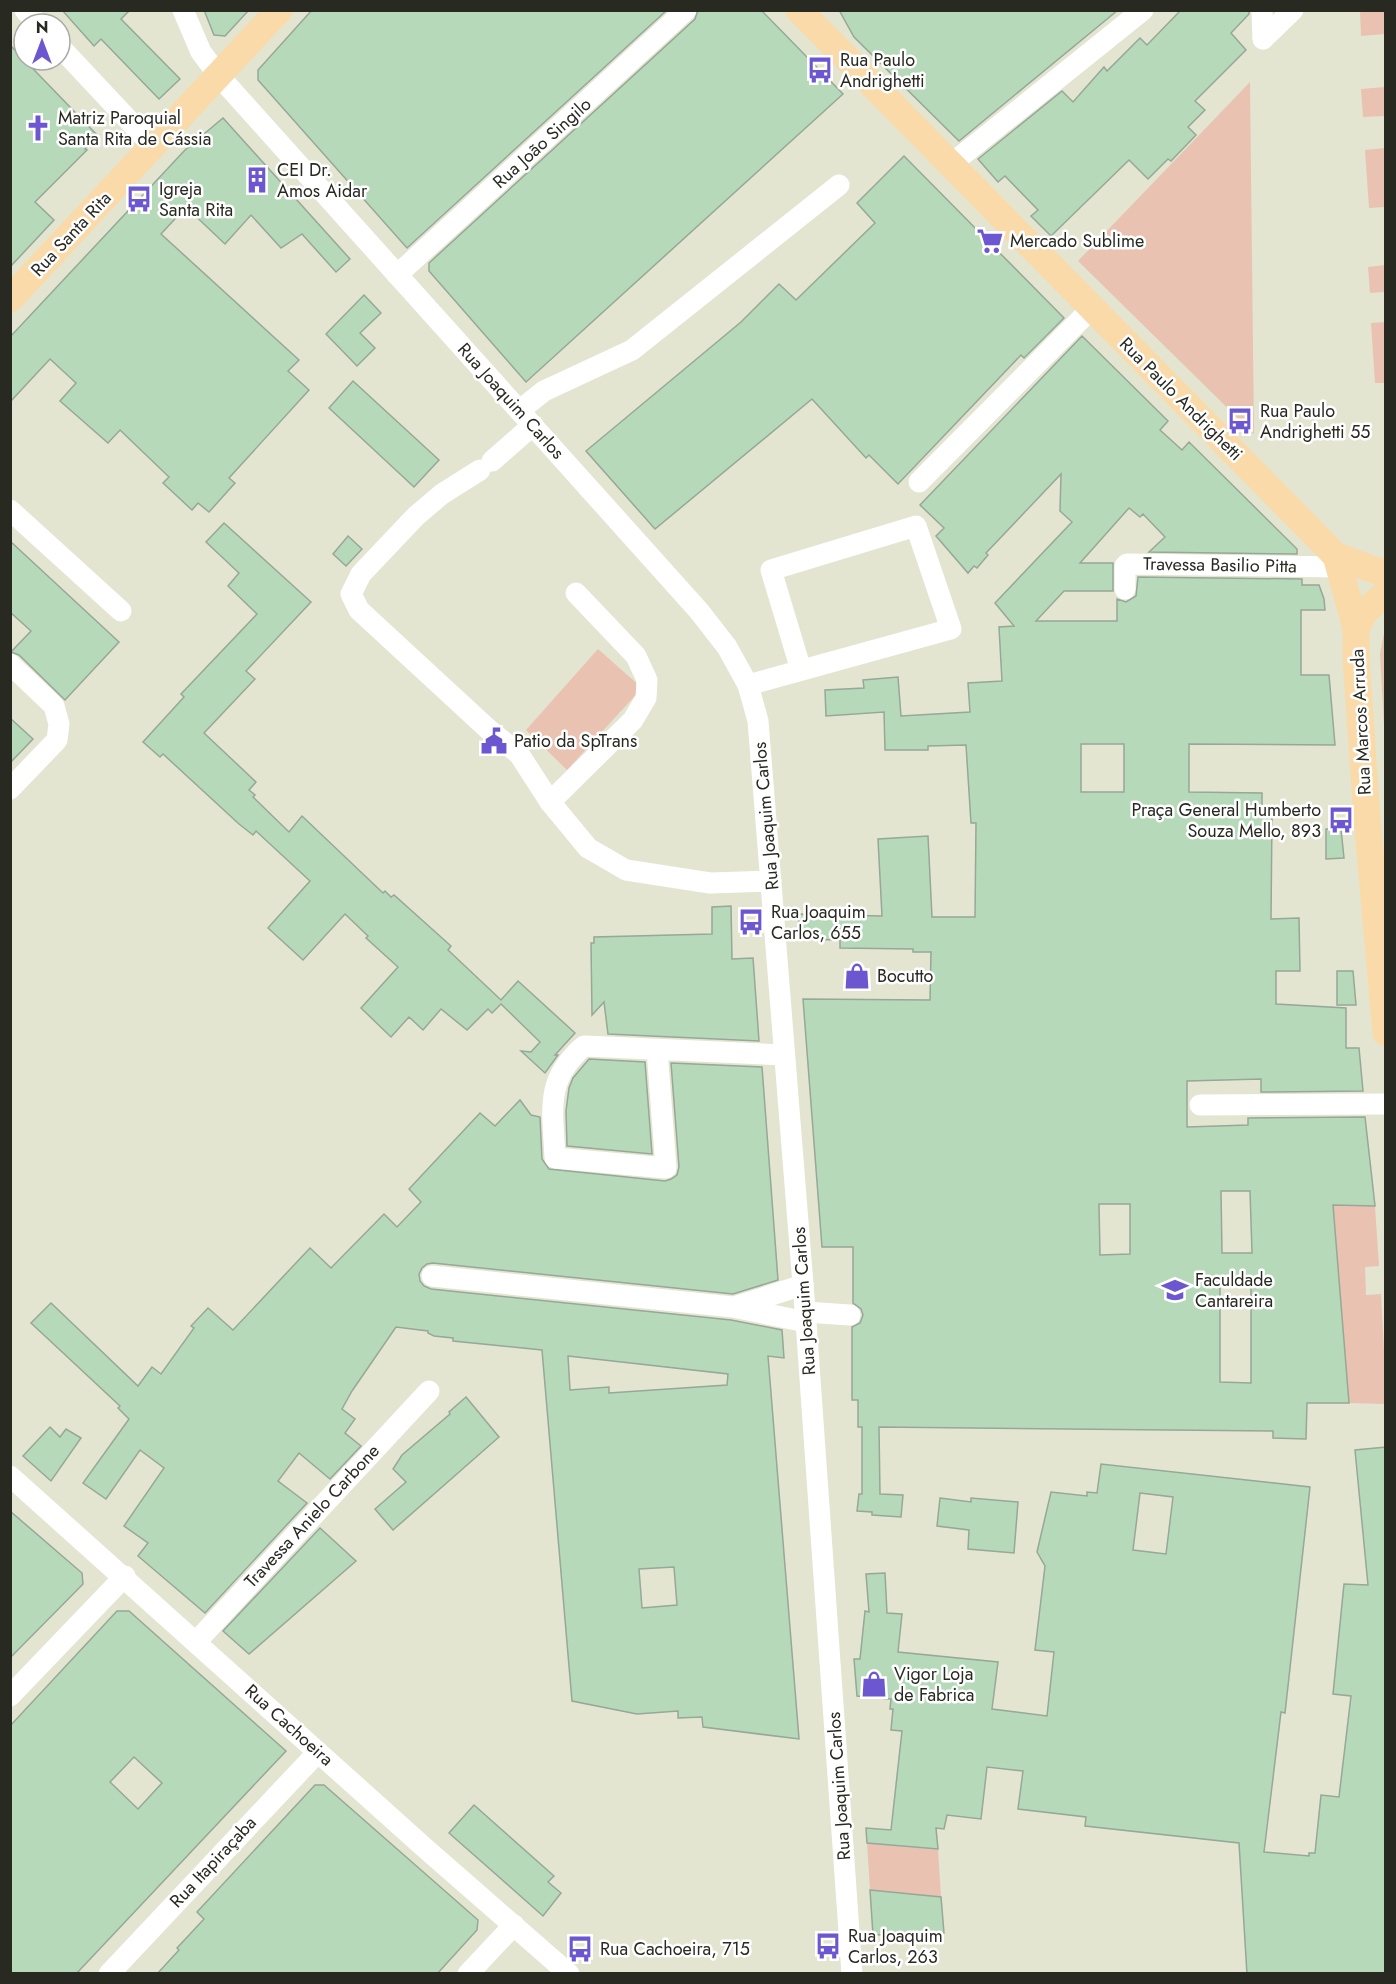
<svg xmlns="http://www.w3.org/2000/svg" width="1396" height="1984" font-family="Jost,sans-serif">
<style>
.green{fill:#eac2b2}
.building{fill:#b6dab9;stroke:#97a798;stroke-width:1.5;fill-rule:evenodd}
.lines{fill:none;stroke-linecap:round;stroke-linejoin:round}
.minor{stroke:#fff;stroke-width:21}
.major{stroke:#fadaa9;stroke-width:27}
.labels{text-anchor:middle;stroke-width:5;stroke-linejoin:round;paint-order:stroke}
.poi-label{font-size:18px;fill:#282921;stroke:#fff;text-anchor:start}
.street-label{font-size:18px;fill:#282921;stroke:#fff}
</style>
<rect width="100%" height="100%" fill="#e3e5d0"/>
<!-- green -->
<g class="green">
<path d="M1360 11H1385V34L1361 36Z"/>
<path d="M1250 82 1254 434 1078 261Z"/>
<path d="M1385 87V116L1363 117 1361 89Z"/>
<path d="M1385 148V207L1369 208 1365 150Z"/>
<path d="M1385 265V292L1370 293 1368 267Z"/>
<path d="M1385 322V383H1375L1371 323Z"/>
<path d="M1385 628V744L1380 654Z"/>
<path d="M598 649 642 688 567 770 526 730Z"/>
<path d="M1333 1205 1375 1206 1379 1266 1365 1267 1366 1295 1381 1294 1385 1369V1404L1349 1403Z"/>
<path d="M867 1843 938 1849 941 1897 870 1890Z"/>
</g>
<!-- building -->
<g class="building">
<path d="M62 10H130L121 19 180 79 159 99 101 39 94 46Z"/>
<path d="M204 10H249L225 36 214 35Z"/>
<path d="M312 10H667L407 248 258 80V70Z"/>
<path d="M698 10H761L843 94 526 382 429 271V263L695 19Z"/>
<path d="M839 10H1118L959 141 854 37Z"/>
<path d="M1181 10H1249V14L1231 33 1246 50 1195 101 1205 110 1188 127 1196 135 1171 161 1168 159 1148 179 1129 160 1051 236 1031 216 1038 210 1005 176 998 182 978 159 1062 91 1073 102 1104 67 1107 71 1140 38 1147 45Z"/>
<path d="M10 45 98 136 85 149 87 150 35 202 54 220 10 267Z"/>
<path d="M223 118 350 259 336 272 302 234 281 248 251 215 225 244 186 207 161 234 299 360 288 371 309 390 229 478 235 483 209 512 198 503 192 510 163 483 169 477 120 430 108 443 60 401 76 383 50 359 10 402V337L185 150Z"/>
<path d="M904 156 1064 318 1024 358 1021 355 898 484 869 455 866 458 812 399 655 529 586 451 741 322 779 284 796 300 875 223 857 203Z"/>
<path d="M364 295 381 313 360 333 375 348 357 366 326 334Z"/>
<path d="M1082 336 1168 421 1160 430 1182 450 1189 442 1297 549V554L1149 552 1165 537 1143 514 1140 517 1129 508 1080 563H1113V591H1064L1036 621H1117V599L1126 602 1136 596 1138 577 1302 579V585H1319L1324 599 1325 610H1301V675H1329L1335 745 1189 744V792L1262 793V816H1272L1271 919 1299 918 1300 971H1276V1004L1346 1008V1048H1359L1363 1091 1261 1092V1079L1187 1081V1127L1248 1125V1118L1365 1117 1375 1206 1333 1205 1349 1403H1307L1306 1439 1273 1438V1431L879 1427 880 1494 903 1495 901 1517 872 1515V1512L857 1511 859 1494H862V1427H858V1400H852V1327L860 1323 863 1315 861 1309 853 1303V1247H822L803 999 930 1000 931 952H913V949L840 948V940L800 939 798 914 882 916 878 839 928 836 932 917H975L976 823H971L966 745 928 746V750H885L884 712 826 716 825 690 864 688 863 680 898 677 901 716 970 712 968 683 1002 681 999 627 1014 626 995 603 1072 522 1060 511 1061 474 986 553 988 555 977 568 974 566 968 573 936 536 944 528 920 505ZM1081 744H1124V792H1081ZM1221 1191H1250L1252 1253H1222ZM1099 1204H1130V1254L1100 1255ZM1220 1276H1251V1383L1220 1382Z"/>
<path d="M353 381 439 460 414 487 329 408Z"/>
<path d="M224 523 311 602 246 671 255 679 204 733 256 782 249 790 255 795 253 797 289 832 302 816 383 893 385 891 391 897 394 895 451 946 448 950 501 1000 518 981 575 1033 555 1055H558L545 1073 521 1051 531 1052 540 1042 501 1004 492 1013 488 1009 467 1030 441 1009 423 1030 409 1017 391 1037 361 1008 398 967 366 938 368 936 345 914 303 960 268 928 310 881 256 831 253 835 239 824 163 754 160 757 143 742 184 697 181 694 257 614 228 586 239 573 206 542Z"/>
<path d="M348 536 362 549 346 566 333 554Z"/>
<path d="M10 541 119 642 65 700 19 655 11 652 31 631 10 612Z"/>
<path d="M10 718 33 739 10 763Z"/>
<path d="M1326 829H1341L1344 858 1326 859Z"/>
<path d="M731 906 732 959 753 958 759 1041 608 1034 604 1002 592 1015 591 943H594V937L712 934V907Z"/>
<path d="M1337 971H1353L1356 1005H1337Z"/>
<path d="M589 1059 645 1062 652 1154 567 1146 566 1111 569 1088 573 1078Z"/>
<path d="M671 1063 762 1067 778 1280 733 1294 433 1263 427 1264 422 1268 419 1274 420 1281 424 1286 431 1289 731 1320 782 1330 784 1358 768 1356 799 1739 703 1727 702 1717 678 1718V1711L637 1714 572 1701 542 1350 453 1341V1338L434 1336 428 1333V1331L396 1327 352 1391 342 1409 355 1419 345 1433 361 1446 330 1479 299 1453 278 1481 307 1503 205 1613 138 1556 148 1543 124 1526 164 1468 140 1450 106 1499 83 1483 129 1419 118 1408 120 1406 31 1323 51 1303 138 1386 152 1367 161 1374 194 1328 191 1326 208 1308 233 1330 310 1248 331 1268 384 1214 397 1227 421 1202 409 1189 480 1113 495 1126 520 1100 531 1115 540 1117 542 1159 549 1169 665 1181 671 1179 677 1175 679 1167ZM568 1356 728 1374 727 1385 609 1393V1387L570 1390ZM674 1567 677 1605 642 1608 639 1569Z"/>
<path d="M466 1397 499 1437 393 1530 375 1509 406 1482 393 1469 402 1455 450 1414 449 1412Z"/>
<path d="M50 1427 60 1437 66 1429 81 1438 51 1481 23 1456Z"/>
<path d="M1386 1447V1974H1247L1239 1843 1085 1826 1086 1817 1018 1809 1023 1771 987 1767 981 1819 947 1815 944 1829 936 1828 938 1849 867 1843 866 1828 891 1830 902 1731 891 1730 893 1709H890L891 1699 857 1696 854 1659H860L865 1611 869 1612 866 1574 885 1573 887 1613 902 1614 898 1652 998 1662 992 1709 1047 1716 1054 1652 1035 1650 1045 1566 1037 1552 1051 1492 1087 1496V1492L1097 1493 1101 1464 1310 1487 1285 1713 1281 1712 1264 1852 1309 1856V1853H1315L1321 1795 1339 1797 1351 1696 1333 1694 1344 1584 1368 1585 1355 1450ZM1140 1493 1173 1497 1166 1554 1133 1550Z"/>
<path d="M940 1498 971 1502V1498L1018 1502 1014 1553 968 1549 969 1530 937 1526Z"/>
<path d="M10 1511 82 1573 83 1584 10 1658Z"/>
<path d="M320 1528 356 1561 249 1654 223 1631Z"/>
<path d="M117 1611H129L286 1751 76 1974H10V1726ZM134 1757 162 1783 138 1809 110 1782Z"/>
<path d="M315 1785H324L478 1920 477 1930 437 1974H157L179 1950 177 1948 204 1919 197 1912Z"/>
<path d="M474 1805 554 1876 548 1882 561 1893 543 1916 449 1833Z"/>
<path d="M870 1890 941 1897 944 1933 873 1935Z"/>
</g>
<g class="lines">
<!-- minor -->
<g class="minor">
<path d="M25 10 38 24"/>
<path d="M183 10 201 52 219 76 699 611 727 647 748 685 758 721 806 1322 852 1974"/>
<path d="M1262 10 1263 39"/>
<path d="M1263 39 1293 10"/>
<path d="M60 47 152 145"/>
<path d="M950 165 1143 10"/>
<path d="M397 275 686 10"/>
<path d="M520 410 544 391 632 350 839 185"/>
<path d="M492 461 533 425"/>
<path d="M480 470 442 494 416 516 361 574 351 594 359 610 488 729 519 754 550 802 588 848 626 870 710 883 771 881"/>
<path d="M919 482 1091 309"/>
<path d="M10 510 121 611"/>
<path d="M1125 589V566L1127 564 1338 567"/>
<path d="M10 664 54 706 59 724 57 740 10 789"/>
<path d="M748 685 951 629 916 526 771 570 801 670"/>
<path d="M550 802 633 720 646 698 647 680 636 656 576 593"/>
<path d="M657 1050 666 1168 555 1158C553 1111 544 1080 584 1046L784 1055"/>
<path d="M1200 1105 1386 1104"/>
<path d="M432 1276 733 1307 806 1322"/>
<path d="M737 1306 803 1285"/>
<path d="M805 1312 850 1315"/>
<path d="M10 1476 426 1849 569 1974"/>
<path d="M196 1642 429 1391"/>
<path d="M10 1696 125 1576"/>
<path d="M109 1974 318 1752"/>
<path d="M468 1974 514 1925"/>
</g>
<!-- major -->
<g class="major">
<path d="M799 10 1336 556 1377 571H1386"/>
<path d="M10 299 279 10"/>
<path d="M1336 556 1356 628V658L1367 818 1386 1033"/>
<path d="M1356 628 1365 612 1386 593"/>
</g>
</g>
<!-- icons -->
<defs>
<g id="bus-bare" transform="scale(2.07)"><path d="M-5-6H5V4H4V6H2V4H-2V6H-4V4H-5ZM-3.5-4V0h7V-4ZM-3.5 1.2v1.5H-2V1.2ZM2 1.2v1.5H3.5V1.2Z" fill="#6c57d1" stroke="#fff" stroke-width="2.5" paint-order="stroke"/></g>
<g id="church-bare" transform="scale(2.07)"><path d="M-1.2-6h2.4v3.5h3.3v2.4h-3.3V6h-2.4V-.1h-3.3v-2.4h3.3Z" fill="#6c57d1" stroke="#fff" stroke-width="2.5" paint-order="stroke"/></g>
<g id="building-bare" transform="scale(2.07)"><path d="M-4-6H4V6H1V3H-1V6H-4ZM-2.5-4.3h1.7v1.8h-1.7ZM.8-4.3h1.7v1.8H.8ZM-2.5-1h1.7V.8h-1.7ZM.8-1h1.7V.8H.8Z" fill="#6c57d1" stroke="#fff" stroke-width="2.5" paint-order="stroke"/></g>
<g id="supermarket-bare" transform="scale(2.07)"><path d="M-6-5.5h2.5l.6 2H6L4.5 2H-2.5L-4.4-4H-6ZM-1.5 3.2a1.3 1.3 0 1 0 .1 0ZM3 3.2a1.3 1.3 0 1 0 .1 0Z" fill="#6c57d1" stroke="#fff" stroke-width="2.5" paint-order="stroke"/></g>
<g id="civic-bare" transform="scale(2.07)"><path d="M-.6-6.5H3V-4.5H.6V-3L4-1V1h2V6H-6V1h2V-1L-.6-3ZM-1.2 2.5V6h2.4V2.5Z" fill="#6c57d1" stroke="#fff" stroke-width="2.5" paint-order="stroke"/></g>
<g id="shop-bare" transform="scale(2.07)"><path d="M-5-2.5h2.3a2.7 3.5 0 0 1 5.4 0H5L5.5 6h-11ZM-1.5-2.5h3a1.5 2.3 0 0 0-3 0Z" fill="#6c57d1" stroke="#fff" stroke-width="2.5" paint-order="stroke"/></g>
<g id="university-bare" transform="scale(2.07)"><path d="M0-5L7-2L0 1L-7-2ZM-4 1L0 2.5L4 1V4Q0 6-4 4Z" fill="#6c57d1" stroke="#fff" stroke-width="2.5" paint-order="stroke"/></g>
</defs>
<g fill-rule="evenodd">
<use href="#bus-bare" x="820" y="70"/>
<use href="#church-bare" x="38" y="128"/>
<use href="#building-bare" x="257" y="180"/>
<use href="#bus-bare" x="139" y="199"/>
<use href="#supermarket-bare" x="990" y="241"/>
<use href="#bus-bare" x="1240" y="421"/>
<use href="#civic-bare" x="494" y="741"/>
<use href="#bus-bare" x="1341" y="820"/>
<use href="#bus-bare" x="751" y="922"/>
<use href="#shop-bare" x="857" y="976"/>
<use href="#university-bare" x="1175" y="1290"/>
<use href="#shop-bare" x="874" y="1684"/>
<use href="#bus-bare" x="828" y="1946"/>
<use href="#bus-bare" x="580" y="1949"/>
</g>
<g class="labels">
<!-- poi labels -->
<g class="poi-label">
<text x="840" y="66">Rua Paulo<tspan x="840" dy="21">Andrighetti</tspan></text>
<text x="58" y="124">Matriz Paroquial<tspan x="58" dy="21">Santa Rita de Cássia</tspan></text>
<text x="277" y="176">CEI Dr.<tspan x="277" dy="21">Amos Aidar</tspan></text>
<text x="159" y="195">Igreja<tspan x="159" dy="21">Santa Rita</tspan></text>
<text x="1010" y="247">Mercado Sublime</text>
<text x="1260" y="417">Rua Paulo<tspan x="1260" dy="21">Andrighetti 55</tspan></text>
<text x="514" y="747">Patio da SpTrans</text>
<text x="1321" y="816" text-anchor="end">Praça General Humberto<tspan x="1321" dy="21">Souza Mello, 893</tspan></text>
<text x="771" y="918">Rua Joaquim<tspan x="771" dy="21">Carlos, 655</tspan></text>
<text x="877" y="982">Bocutto</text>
<text x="1195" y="1286">Faculdade<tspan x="1195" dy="21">Cantareira</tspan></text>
<text x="894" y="1680">Vigor Loja<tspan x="894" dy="21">de Fabrica</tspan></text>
<text x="848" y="1942">Rua Joaquim<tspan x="848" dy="21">Carlos, 263</tspan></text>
<text x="600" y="1955">Rua Cachoeira, 715</text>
</g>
<!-- street labels -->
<g class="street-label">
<text transform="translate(542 143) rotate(-42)" y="6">Rua João Singilo</text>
<text transform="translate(71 234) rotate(-47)" y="6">Rua Santa Rita</text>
<text transform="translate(1181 399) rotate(45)" y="6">Rua Paulo Andrighetti</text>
<text transform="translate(511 401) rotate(48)" y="6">Rua Joaquim Carlos</text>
<text transform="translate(1220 565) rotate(1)" y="6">Travessa Basilio Pitta</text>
<text transform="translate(1361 722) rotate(-93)" y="6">Rua Marcos Arruda</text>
<text transform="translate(766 816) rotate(-95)" y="6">Rua Joaquim Carlos</text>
<text transform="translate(804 1301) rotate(-94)" y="6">Rua Joaquim Carlos</text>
<text transform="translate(312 1516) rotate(-47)" y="6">Travessa Anielo Carbone</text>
<text transform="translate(289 1725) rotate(42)" y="6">Rua Cachoeira</text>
<text transform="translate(839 1786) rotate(-94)" y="6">Rua Joaquim Carlos</text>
<text transform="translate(213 1862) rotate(-47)" y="6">Rua Itapiraçaba</text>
</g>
</g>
<!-- border -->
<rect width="1396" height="1984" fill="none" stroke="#282921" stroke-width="24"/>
<!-- north arrow -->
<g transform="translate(42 42)"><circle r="28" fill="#ffffff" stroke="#a9a9a6" stroke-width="1.5"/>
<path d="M0-4.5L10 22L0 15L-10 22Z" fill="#6c57d1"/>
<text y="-9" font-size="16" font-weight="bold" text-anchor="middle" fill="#282921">N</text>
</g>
</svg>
